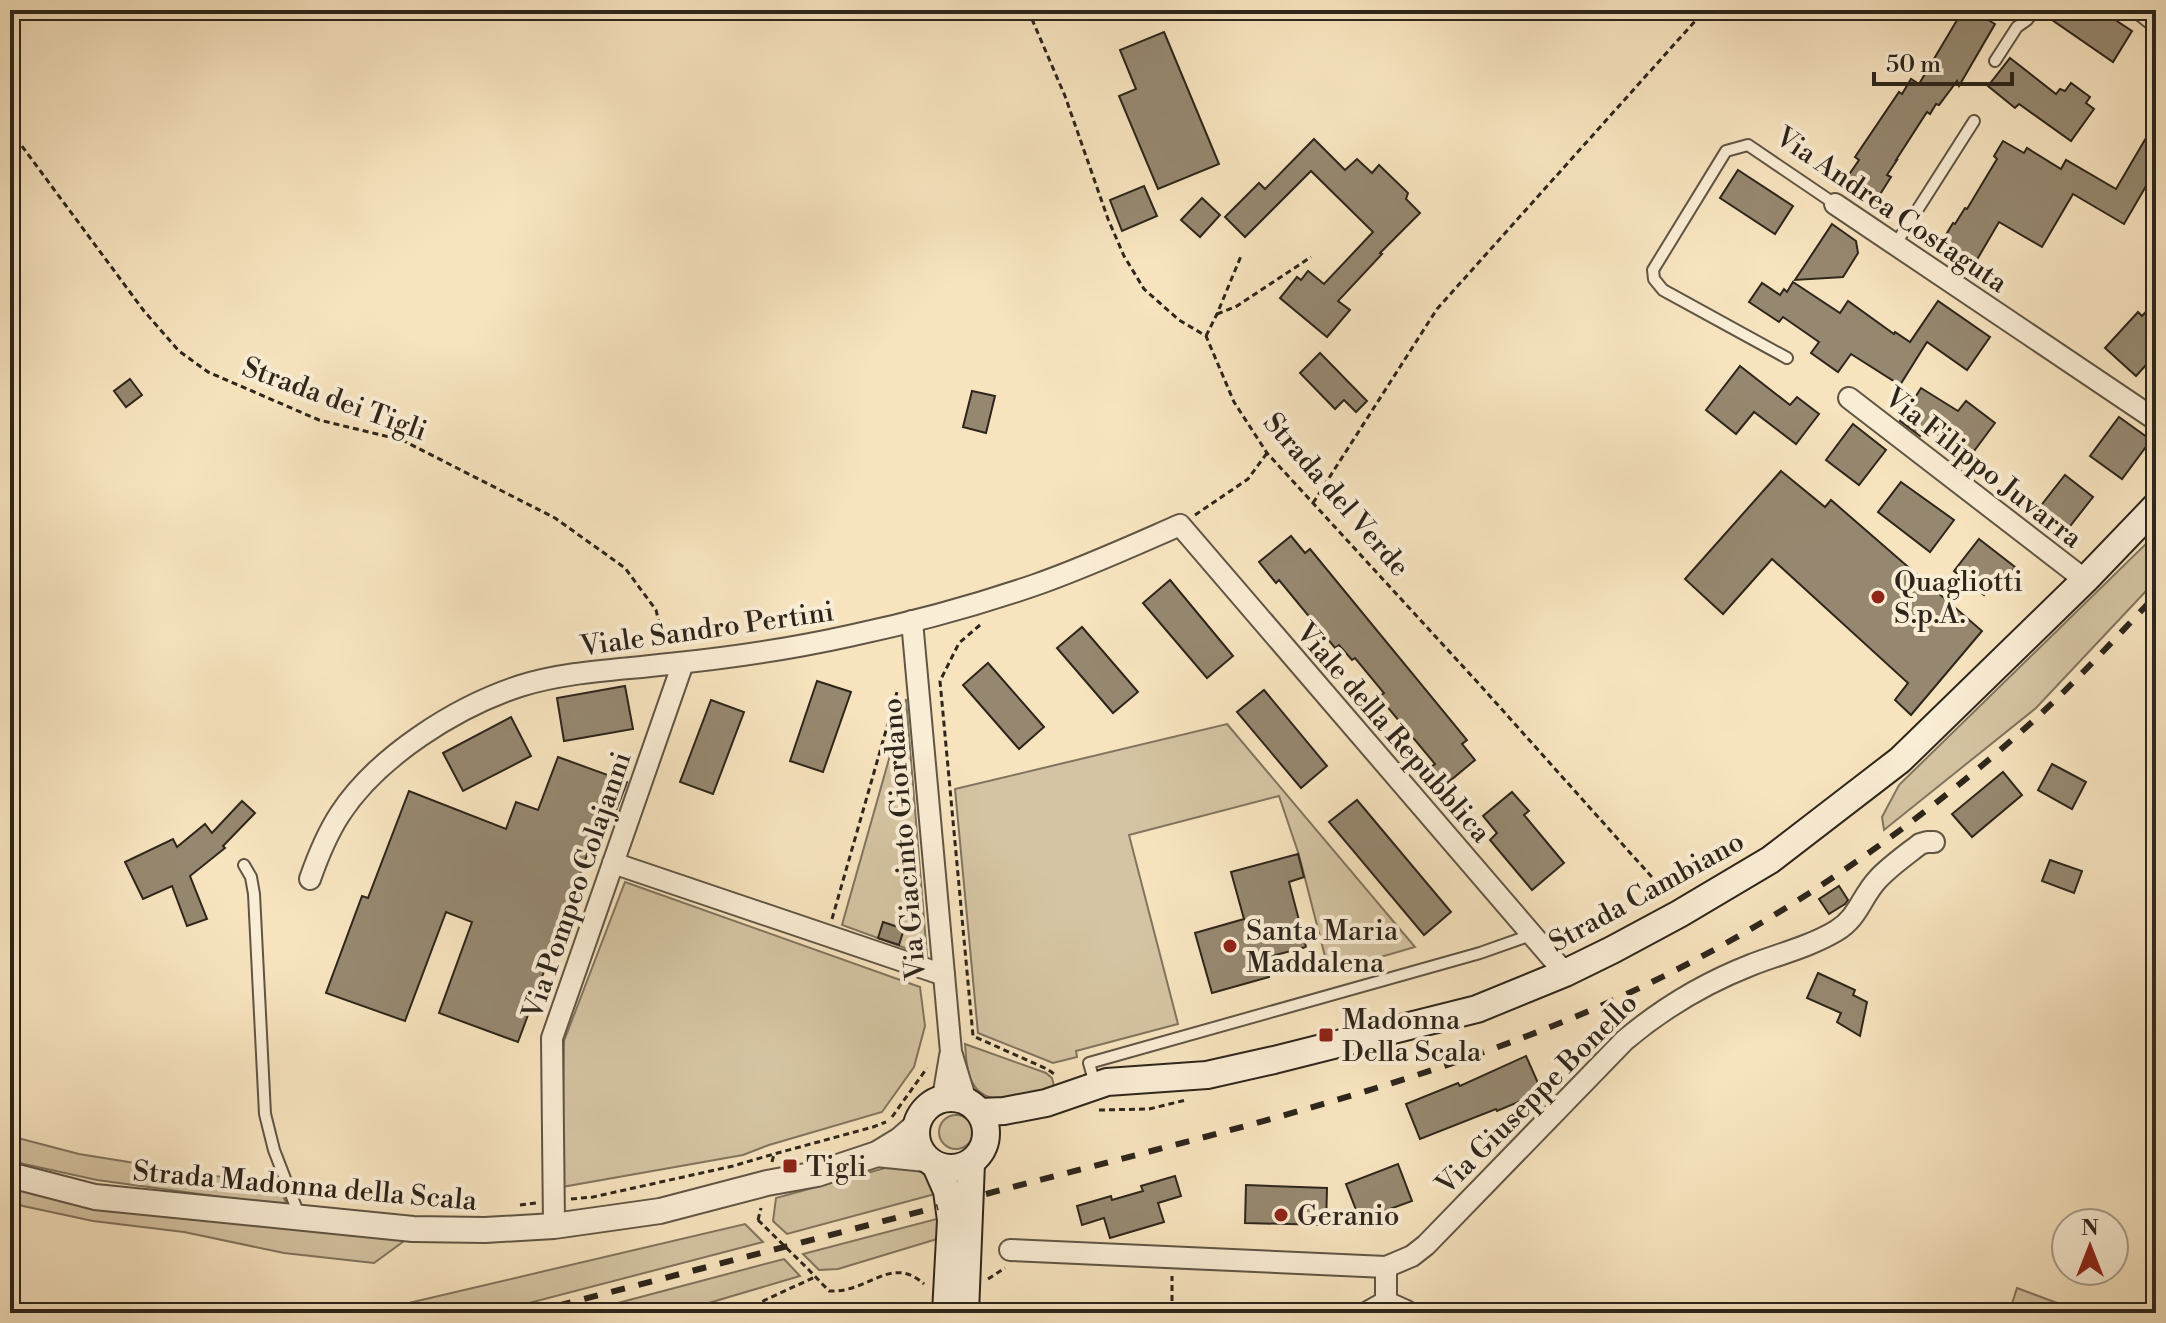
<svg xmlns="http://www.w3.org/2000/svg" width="2166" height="1323" font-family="'Libre Bodoni',serif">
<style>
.green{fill:#d5c4a3;stroke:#81745f;stroke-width:2}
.building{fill:#968870;stroke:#2d251b;stroke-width:2}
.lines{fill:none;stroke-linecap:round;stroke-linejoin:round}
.service-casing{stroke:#605544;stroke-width:14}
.minor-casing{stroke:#605544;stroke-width:24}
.tertiary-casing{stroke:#605544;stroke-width:28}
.secondary-casing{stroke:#2d251b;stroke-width:30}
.path{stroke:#2d251b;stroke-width:3;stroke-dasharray:6 4;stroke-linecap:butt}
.service{stroke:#faedd5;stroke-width:10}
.minor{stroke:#faedd5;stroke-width:20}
.tertiary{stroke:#faedd5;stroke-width:24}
.secondary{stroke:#faedd5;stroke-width:26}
.rail{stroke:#2d251b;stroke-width:6;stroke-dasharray:14 14;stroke-linecap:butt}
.path-bridge{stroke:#2d251b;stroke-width:3;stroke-dasharray:6 4;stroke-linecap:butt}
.poi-dot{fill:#8f2418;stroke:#faedd5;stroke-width:3}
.labels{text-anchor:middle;stroke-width:8;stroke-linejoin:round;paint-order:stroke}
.street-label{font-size:28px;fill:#2d251b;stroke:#faedd5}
.poi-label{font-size:28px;fill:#2d251b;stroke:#faedd5;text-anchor:start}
</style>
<rect width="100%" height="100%" fill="#f7e4bf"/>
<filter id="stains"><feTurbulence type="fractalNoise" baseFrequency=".0025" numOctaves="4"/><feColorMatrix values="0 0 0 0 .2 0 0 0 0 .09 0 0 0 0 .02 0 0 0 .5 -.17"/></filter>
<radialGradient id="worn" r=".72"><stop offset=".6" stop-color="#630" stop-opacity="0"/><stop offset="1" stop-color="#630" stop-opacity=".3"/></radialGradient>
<!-- green -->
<g class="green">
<path d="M2156 534V579L2146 591 2036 708 1884 830 1882 817 1899 785Z"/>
<path d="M906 699 927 956 842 925Z"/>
<path d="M1227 724 1415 947 1329 972 1299 855 1279 796 1129 835 1178 1024 1076 1051 1077 1057 1053 1063 978 1033 955 789Z"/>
<path d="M625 882 920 987 925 1026 914 1067 882 1112 769 1145 743 1155 562 1187 564 1041Z"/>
<path d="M965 1044 1046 1073 1052 1078 1054 1086C1029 1093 988 1113 972 1082 966 1072 966 1055 965 1044Z"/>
<circle cx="956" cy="1132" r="17"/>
<path d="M10 1136 79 1154 278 1186 288 1206 97 1180 10 1161Z"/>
<path d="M896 1165C918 1169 928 1170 935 1194L787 1234 773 1221 776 1198Z"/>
<path d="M10 1183 411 1236 374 1263 284 1253 184 1232 93 1221 23 1206 10 1201Z"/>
<path d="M944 1217 943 1235 937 1239 838 1269 819 1270 803 1254Z"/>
<path d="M745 1224 763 1242 491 1313H366Z"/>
<path d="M784 1259 800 1276 675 1313H580Z"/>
<path d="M2017 1288 2084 1313H2009Z"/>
</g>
<!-- building -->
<g class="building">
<path d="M1963 10H1971L1995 24 1959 86 1957 81 1939 105 1936 104 1930 114 1927 112 1896 160H1897L1887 175 1891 177 1877 199 1846 179 1859 160 1855 157 1899 92 1902 94 1911 79 1919 84Z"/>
<path d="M2043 10H2106L2119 19 2117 21 2132 31 2113 62 2042 13Z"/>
<path d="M1164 32 1219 164 1158 189 1119 96 1136 89 1120 50Z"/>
<path d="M2010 58 2056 94 2060 89 2065 91 2071 83 2090 97 2086 103 2094 109 2071 141 2019 104 2015 108 1988 86Z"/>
<path d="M2156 121V169L2124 224 2073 194 2042 247 1999 222 1975 263 1941 243 1953 223 1955 224 1965 208 1967 209 1997 159 1994 156 2003 141 2024 153 2027 148 2061 169 2066 160 2116 189Z"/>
<path d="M1314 139 1345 170 1357 159 1372 173 1379 165 1408 193 1406 199 1420 213 1380 253 1382 254 1338 301 1350 310 1327 337 1280 298 1297 277 1301 280 1308 271 1324 284 1373 232 1311 171 1245 237 1225 217 1259 183 1265 189Z"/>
<path d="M1738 170 1793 206 1775 234 1720 198Z"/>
<path d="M1144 186 1157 216 1122 231 1110 200Z"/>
<path d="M1202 198 1220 215 1200 237 1181 220Z"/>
<path d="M1832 224 1856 241 1858 253 1843 277 1795 280Z"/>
<path d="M1793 282 1840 313 1848 301 1894 334 1895 332 1910 342 1938 301 1990 337 1967 370 1927 342 1900 385 1851 354 1838 372 1811 353 1819 342 1783 317 1779 322 1749 302 1762 283 1780 295 1784 289 1787 292Z"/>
<path d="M2156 301V354L2136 376 2105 348 2138 312 2142 316Z"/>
<path d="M1320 353 1367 401 1356 412 1344 400 1335 409 1300 373Z"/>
<path d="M1740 366 1790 405 1797 397 1819 414 1796 444 1754 412 1736 434 1706 410Z"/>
<path d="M130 379 142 395 126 407 114 391Z"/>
<path d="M1921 388 1958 411 1966 401 1995 423 1971 455 1961 447 1958 450 1926 426 1920 436 1900 421Z"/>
<path d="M972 391 995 396 986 433 963 427Z"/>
<path d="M2119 417 2151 440 2122 479 2090 456Z"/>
<path d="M1853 424 1886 450 1859 485 1826 460Z"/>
<path d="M1781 471 1825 507 1831 500 1982 631 1911 715 1895 700 1908 683 1772 559 1723 614 1685 579Z"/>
<path d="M2065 475 2093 497 2067 530 2039 508Z"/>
<path d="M1901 482 1954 520 1930 552 1878 512Z"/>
<path d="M1291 536 1305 553 1310 549 1467 740 1462 744 1475 760 1445 785 1431 767 1435 764 1379 697 1384 693 1355 658 1352 660 1339 645 1335 648 1279 580 1276 583 1259 562Z"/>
<path d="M1979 539 2015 567 2001 585 1995 581 1984 595 1954 571Z"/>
<path d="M1170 580 1233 656 1207 678 1143 603Z"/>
<path d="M1082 627 1138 692 1113 713 1057 648Z"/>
<path d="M988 663 1044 727 1019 749 963 685Z"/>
<path d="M817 681 851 692 823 772 790 761Z"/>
<path d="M625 686 633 729 564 741 557 698Z"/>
<path d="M1264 690 1327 766 1301 788 1237 712Z"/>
<path d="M711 700 744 712 713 794 680 782Z"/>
<path d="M511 717 531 756 463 791 443 753Z"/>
<path d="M558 757 627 782 612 821 601 817 518 1042 439 1013 472 922 446 912 405 1021 326 993 362 896 368 898 409 791 506 829 516 802 538 810Z"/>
<path d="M2052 764 2086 782 2072 809 2038 790Z"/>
<path d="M2003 772 2022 795 1972 837 1952 814Z"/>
<path d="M1512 792 1529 811 1524 815 1564 863 1532 890 1490 840 1497 833 1483 816Z"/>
<path d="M1357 800 1451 912 1424 935 1329 822Z"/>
<path d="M242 801 255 813 223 846 225 848 190 876 207 919 187 926 172 886 143 899 125 862 173 839 177 847 205 824 212 833Z"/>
<path d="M1298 854 1304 877 1289 882 1306 947 1264 958 1269 977 1212 993 1195 933 1244 919 1231 872Z"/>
<path d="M2050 860 2082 871 2074 893 2042 881Z"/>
<path d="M1839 886 1848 900 1845 904 1829 914 1819 899Z"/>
<path d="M883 922 904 929 899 945 878 938Z"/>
<path d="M1818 973 1855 990 1853 995 1867 1002 1860 1036 1837 1022 1841 1013 1807 998Z"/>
<path d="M1526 1056 1542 1092 1497 1111 1496 1109 1420 1139 1406 1104 1458 1083 1460 1086Z"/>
<path d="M1398 1164 1412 1201 1360 1220 1346 1184Z"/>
<path d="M1175 1176 1181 1196 1158 1203 1164 1222 1110 1238 1104 1218 1082 1225 1077 1206 1111 1196 1112 1200 1143 1191 1141 1186Z"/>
<path d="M1246 1185 1327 1188 1326 1225 1245 1223Z"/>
</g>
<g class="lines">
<!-- service casing -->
<g class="service-casing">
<g id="service">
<path d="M1995 61 2017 27 2027 20 2035 10"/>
<path d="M1895 245 1974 121"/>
<path d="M1787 358 1663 290 1654 279 1653 270 1726 151 1748 145 1835 204"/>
<path d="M244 865 251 877 254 894 265 1114 274 1150 299 1215"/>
<path d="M1095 1084 1089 1063 1480 953 1531 935"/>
</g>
</g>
<!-- minor casing -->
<g class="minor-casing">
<g id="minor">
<path d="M2141 10 2156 22"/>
<path d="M1835 204 2156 420"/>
<path d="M1849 398 2085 580"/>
<path d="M912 621 951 1052 966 1101"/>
<path d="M613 863 944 975"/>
<path d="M310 879C318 856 327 834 340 814 378 756 456 707 520 686 568 671 620 670 669 664 729 658 790 649 849 636 911 623 974 606 1035 585 1084 568 1132 546 1180 525L1565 973"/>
<path d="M943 1098 950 1056"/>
<path d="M554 1226 552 1038 683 663"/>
<path d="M1010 1250 1386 1267"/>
<path d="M1386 1304V1267L1412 1256 1426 1245 1625 1040C1663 1008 1705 983 1751 965 1779 954 1809 947 1836 931 1859 917 1861 897 1878 879 1890 866 1906 855 1920 844L1927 842H1934"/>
</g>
</g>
<!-- tertiary casing -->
<g class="tertiary-casing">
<g id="tertiary">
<path d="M877 1154 926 1159"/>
<path d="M10 1175 95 1197 413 1229 485 1230 554 1226 660 1211 767 1183 817 1174 877 1154 900 1140 916 1126"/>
<path d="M1370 1313 1386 1304 1406 1313"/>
</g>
</g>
<!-- secondary casing -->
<g class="secondary-casing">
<g id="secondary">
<circle cx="951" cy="1133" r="35"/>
<path d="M980 1112 1004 1111 1046 1103 1107 1082 1207 1075 1274 1060 1477 1009 1565 973 1612 950 1679 914 1770 860 1900 760 2085 580 2156 506"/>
<path d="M936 1166 947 1191 951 1220 946 1313"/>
<path d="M965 1313 971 1163"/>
</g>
</g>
<!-- path -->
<g class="path">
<path d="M1028 10 1065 96 1108 219 1124 256 1144 289 1179 320 1206 336 1234 402 1267 453 1480 685 1667 894"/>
<path d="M10 130 144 311 179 351 208 372 319 420 402 440 555 518 625 568 656 610 665 647"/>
<path d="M1217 314 1237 306 1311 257"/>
<path d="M1206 336 1217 314 1241 256"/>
<path d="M1313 503 1437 309 1705 10"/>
<path d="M1195 515 1248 479 1267 453"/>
<path d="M980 625 959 643 940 681 973 1036 1047 1069 1057 1076"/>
<path d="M832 919 897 692"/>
<path d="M1099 1110 1149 1109 1186 1100"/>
<path d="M892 1117 927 1068"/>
<path d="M772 1162 774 1154 873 1127 886 1122"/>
<path d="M571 1199 593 1197 733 1166 774 1154"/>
<path d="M520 1205 536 1203"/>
<path d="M758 1220 761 1208"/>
<path d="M808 1269 829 1291C835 1291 842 1291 848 1289 877 1282 896 1259 924 1284"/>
<path d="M988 1279 1005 1268"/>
<path d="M1071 1309 1172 1310V1276"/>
<path d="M746 1313 765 1300 815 1277"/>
</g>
<!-- service -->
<use href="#service" class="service"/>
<!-- minor -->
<use href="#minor" class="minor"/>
<!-- tertiary -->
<use href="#tertiary" class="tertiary"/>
<!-- secondary -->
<use href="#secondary" class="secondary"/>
<!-- rail -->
<g class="rail">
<path d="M986 1194C1179 1143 1375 1098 1560 1023 1726 956 1880 856 2014 738 2065 694 2110 644 2156 595"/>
<path d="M530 1313 938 1207"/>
</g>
<!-- path-bridge -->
<path class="path-bridge" d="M758 1220 808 1269"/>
</g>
<!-- markers -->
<g class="poi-dot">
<circle cx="1878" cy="597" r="8"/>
<circle cx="1230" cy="946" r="8"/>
<rect x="1318" y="1027" width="16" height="16" rx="4"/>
<rect x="782" y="1158" width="16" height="16" rx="4"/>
<circle cx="1281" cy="1215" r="8"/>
</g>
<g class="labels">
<!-- street labels -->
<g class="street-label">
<text transform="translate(1892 209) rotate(34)" y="10">Via Andrea Costaguta</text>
<text transform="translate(335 398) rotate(20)" y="10">Strada dei Tigli</text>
<text transform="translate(1984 467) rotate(38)" y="10">Via Filippo Juvarra</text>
<text transform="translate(1337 494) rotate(49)" y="10">Strada del Verde</text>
<text transform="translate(707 628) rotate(-8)" y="10">Viale Sandro Pertini</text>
<text transform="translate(1394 732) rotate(49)" y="10">Viale della Repubblica</text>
<text transform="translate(903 839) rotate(-95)" y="10">Via Giacinto Giordano</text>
<text transform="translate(576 885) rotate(-71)" y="10">Via Pompeo Colajanni</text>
<text transform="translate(1646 891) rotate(-29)" y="10">Strada Cambiano</text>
<text transform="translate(1536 1093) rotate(-45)" y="10">Via Giuseppe Bonello</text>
<text transform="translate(305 1185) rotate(5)" y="10">Strada Madonna della Scala</text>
</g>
<!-- poi labels -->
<g class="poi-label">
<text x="1894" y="591">Quagliotti<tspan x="1894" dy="32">S.p.A.</tspan></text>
<text x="1246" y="940">Santa Maria<tspan x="1246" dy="32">Maddalena</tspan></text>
<text x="1342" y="1029">Madonna<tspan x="1342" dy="32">Della Scala</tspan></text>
<text x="806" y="1176">Tigli</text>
<text x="1297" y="1225">Geranio</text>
</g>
</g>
<!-- margin -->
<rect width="2166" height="1323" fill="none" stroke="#f7e4bf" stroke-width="40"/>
<rect x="12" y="12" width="2142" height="1299" fill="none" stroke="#2d251b" stroke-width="4"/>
<rect x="20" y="20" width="2126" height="1283" fill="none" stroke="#2d251b" stroke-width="2"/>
<!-- north arrow -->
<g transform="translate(2090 1247)"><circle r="38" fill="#faedd5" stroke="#a89d8b" stroke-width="2"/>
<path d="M0-6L14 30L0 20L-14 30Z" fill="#8f2418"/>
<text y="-12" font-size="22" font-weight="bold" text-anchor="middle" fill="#2d251b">N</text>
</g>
<!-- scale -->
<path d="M1874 72v12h138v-12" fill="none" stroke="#2d251b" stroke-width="4"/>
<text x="1886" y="72" font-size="24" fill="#2d251b" stroke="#faedd5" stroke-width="6" paint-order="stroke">50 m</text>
<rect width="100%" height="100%" filter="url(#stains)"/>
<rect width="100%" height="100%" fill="url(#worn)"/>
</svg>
